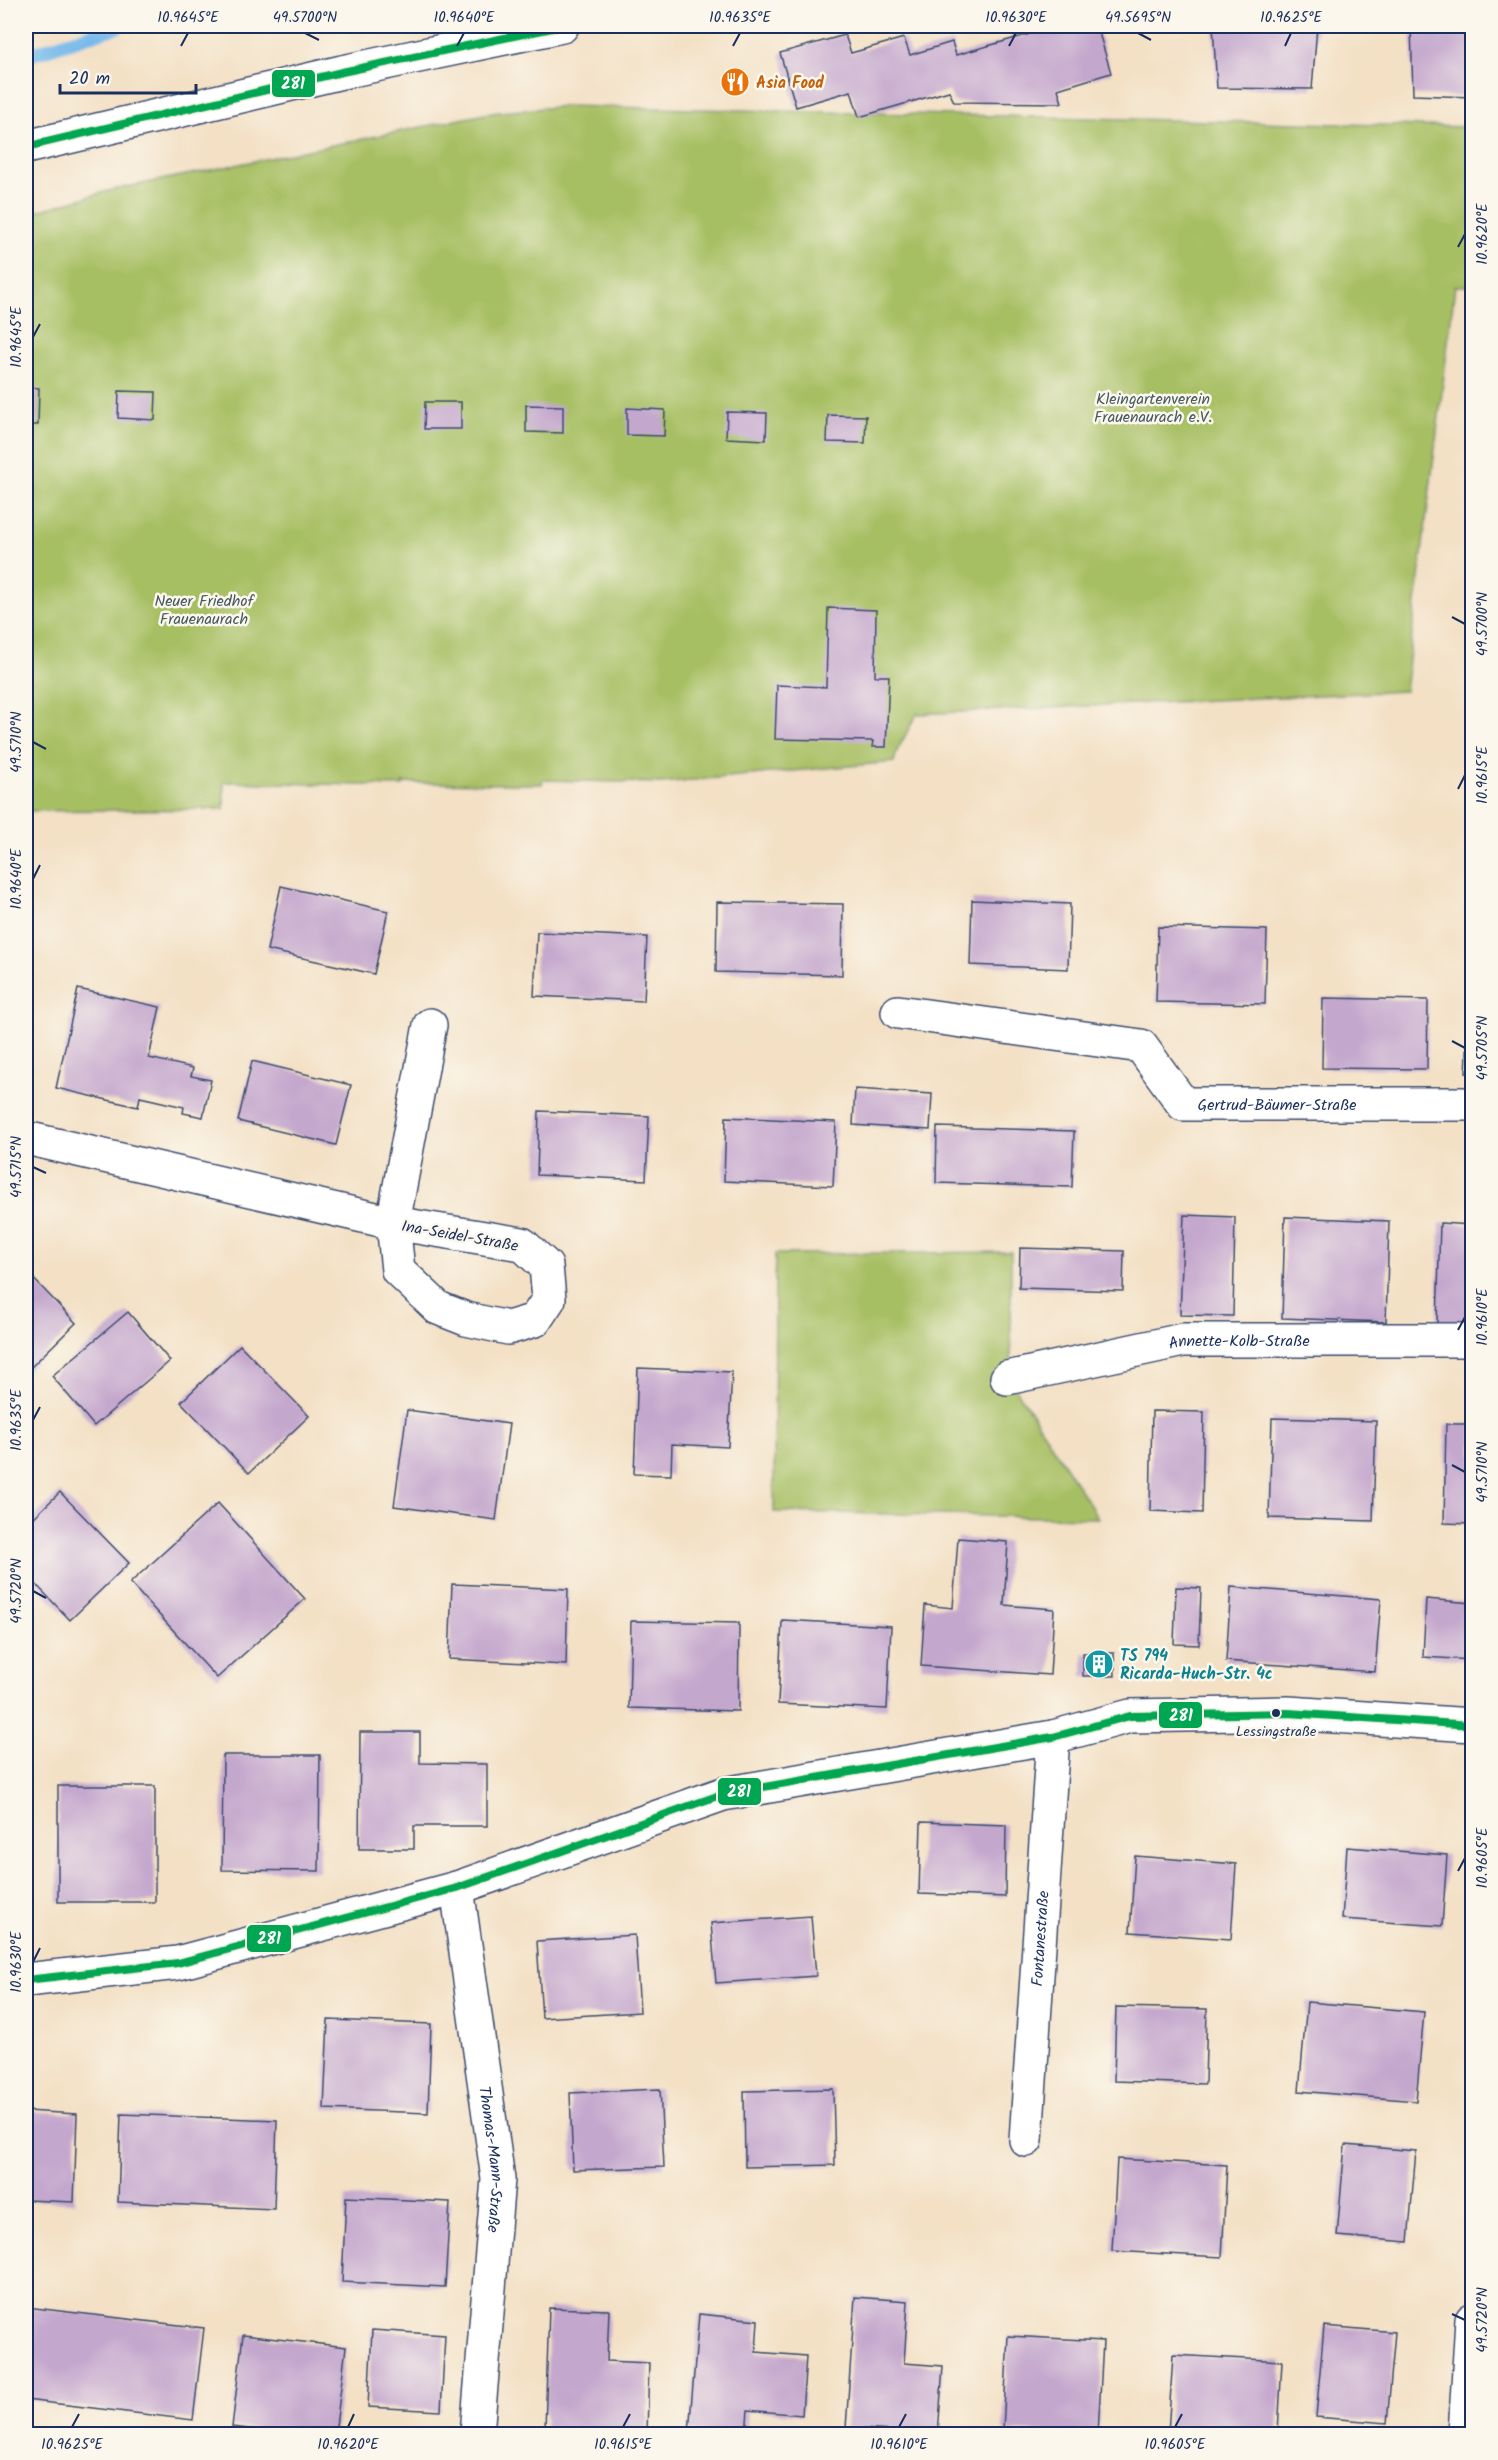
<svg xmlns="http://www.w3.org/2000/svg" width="1498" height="2460" font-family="Kalam,sans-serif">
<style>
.green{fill:#a7bf64;stroke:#617761;stroke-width:1.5}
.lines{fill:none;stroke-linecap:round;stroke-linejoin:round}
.stream{stroke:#73b8ea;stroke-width:14}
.building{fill:#c4a7cd}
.minor-casing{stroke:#3b4a6d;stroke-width:36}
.tertiary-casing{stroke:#3b4a6d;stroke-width:36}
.minor{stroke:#fff;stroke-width:33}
.tertiary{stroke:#fff;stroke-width:33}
.bus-1-casing{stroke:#fbf7ec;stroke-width:12}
.bus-1{stroke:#00a651;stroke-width:8}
.ticks{fill:none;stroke:#1b2f5e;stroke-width:2}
.bus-dot{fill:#1b2f5e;stroke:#fbf7ec;stroke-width:2}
.labels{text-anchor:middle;stroke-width:5;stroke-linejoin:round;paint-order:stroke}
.bus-label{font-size:14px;fill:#1b2f5e;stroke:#fbf7ec}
.food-label{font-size:16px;font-weight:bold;fill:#c56008;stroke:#fbf7ec;text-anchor:start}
.park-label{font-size:16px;fill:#455a60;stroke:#fbf7ec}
.street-label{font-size:16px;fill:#1b2f5e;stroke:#fbf7ec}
.culture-label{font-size:16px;font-weight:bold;fill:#0d838f;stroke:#fbf7ec;text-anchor:start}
.line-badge{stroke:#fbf7ec;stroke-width:2}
.badge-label{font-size:16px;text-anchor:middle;font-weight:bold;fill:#fff}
.neatline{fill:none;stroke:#1b2f5e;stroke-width:2}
.ticks-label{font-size:15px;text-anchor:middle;fill:#1b2f5e}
</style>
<rect width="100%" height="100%" fill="#fbf7ec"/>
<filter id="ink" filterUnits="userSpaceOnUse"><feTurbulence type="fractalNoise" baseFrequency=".0167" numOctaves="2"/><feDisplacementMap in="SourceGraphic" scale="12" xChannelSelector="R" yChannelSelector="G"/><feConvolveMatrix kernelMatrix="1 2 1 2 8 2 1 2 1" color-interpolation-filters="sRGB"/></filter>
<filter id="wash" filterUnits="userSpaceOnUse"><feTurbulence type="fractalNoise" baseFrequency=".008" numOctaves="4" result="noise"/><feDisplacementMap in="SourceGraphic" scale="24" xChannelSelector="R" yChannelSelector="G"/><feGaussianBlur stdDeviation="1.35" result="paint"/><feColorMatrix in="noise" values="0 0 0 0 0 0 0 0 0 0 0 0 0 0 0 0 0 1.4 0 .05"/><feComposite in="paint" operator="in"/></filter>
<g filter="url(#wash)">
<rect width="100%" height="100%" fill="#f3e0c5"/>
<!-- green -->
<g class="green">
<path d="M566 106 1472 127V286H1455L1405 691 917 714 897 751 894 762 660 783 543 780 542 784 402 783 403 786 224 782V809L26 811V214L112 190 490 113Z"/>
<path d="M1011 1252V1381L1098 1518 774 1512 775 1254Z"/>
</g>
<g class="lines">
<!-- stream -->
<path class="stream" d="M26 56 119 26"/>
</g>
<g id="blocks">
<!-- building -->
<g class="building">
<path d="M1058 26H1097L1111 73 1058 89 1062 103 954 102 949 91 859 117 851 91 796 107 780 53 845 35 851 53 904 38 910 55 952 42 956 55Z"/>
<path d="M1213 26H1317L1312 89 1217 88Z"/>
<path d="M1411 26H1472V97L1413 95Z"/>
<path d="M26 387 39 388 38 425H26Z"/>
<path d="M119 391 156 392 155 420 118 418Z"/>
<path d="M425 402H461V429H424Z"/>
<path d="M526 405 563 406V433L526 432Z"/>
<path d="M627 408 665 410 664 436 627 435Z"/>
<path d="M727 412 767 413 766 440 726 438Z"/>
<path d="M828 415 866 416 865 443 827 442Z"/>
<path d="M828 608 876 610 875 676H889L886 747H872L873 741 775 739 777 685 826 687Z"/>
<path d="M281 886 388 911 374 974 267 950Z"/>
<path d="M972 900 1070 904 1068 969 970 965Z"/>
<path d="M717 902 843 904 842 975 716 972Z"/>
<path d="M1158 927 1267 930 1265 1004 1156 1002Z"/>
<path d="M537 932 647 937 644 1001 534 996Z"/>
<path d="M78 989 160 1007 149 1058 193 1068 191 1076 211 1080 203 1117 183 1113 184 1107 140 1097 138 1107 56 1088Z"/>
<path d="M1470 993H1472V1074L1466 1073Z"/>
<path d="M1323 998 1428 1000 1427 1069 1322 1068Z"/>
<path d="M252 1061 351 1085 336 1145 238 1121Z"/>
<path d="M855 1089 932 1094 930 1130 853 1125Z"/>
<path d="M539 1111 649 1116 646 1180 537 1175Z"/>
<path d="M726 1117 836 1122 833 1186 724 1181Z"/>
<path d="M937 1127 1074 1131 1072 1187 936 1183Z"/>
<path d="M1184 1215 1235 1217 1233 1316 1180 1315Z"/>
<path d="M1285 1217 1389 1221 1386 1322 1282 1318Z"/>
<path d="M1440 1223 1472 1225V1325L1437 1324Z"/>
<path d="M1020 1248 1124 1251 1123 1291 1019 1288Z"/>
<path d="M26 1271 76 1323 26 1372Z"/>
<path d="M128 1312 170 1361 94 1426 52 1376Z"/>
<path d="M240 1345 309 1416 249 1473 181 1402Z"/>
<path d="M638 1368 732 1372 728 1447 672 1444 671 1475 634 1474Z"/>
<path d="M407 1410 509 1424 496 1520 394 1506Z"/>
<path d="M1152 1411 1204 1412 1202 1513 1150 1511Z"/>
<path d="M1272 1418 1376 1421 1373 1521 1269 1518Z"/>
<path d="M1446 1424H1472V1524L1444 1523Z"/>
<path d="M60 1492 129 1563 70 1620 26 1574V1525Z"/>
<path d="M218 1503 305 1599 217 1678 130 1583Z"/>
<path d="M958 1538 1008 1542 1004 1605 1054 1609 1050 1675 921 1666 925 1605 953 1608Z"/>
<path d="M452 1584 568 1589 566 1665 449 1659Z"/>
<path d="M1176 1587 1201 1588 1199 1645 1174 1644Z"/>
<path d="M1231 1587 1381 1599 1375 1672 1226 1661Z"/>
<path d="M1426 1599 1472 1603V1660L1423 1657Z"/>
<path d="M782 1620 891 1626 887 1709 778 1704Z"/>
<path d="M631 1621 739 1623 738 1711 629 1708Z"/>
<path d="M1083 1653H1114L1115 1676H1083Z"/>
<path d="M360 1732H420V1763L487 1764V1826H414V1849H359Z"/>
<path d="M223 1755H320L319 1871 222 1870Z"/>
<rect x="58" y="1786" width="97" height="116"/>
<path d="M921 1822 1006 1825 1005 1897 919 1894Z"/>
<path d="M1347 1847 1447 1855 1442 1926 1342 1919Z"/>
<path d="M1135 1856 1236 1864 1231 1939 1130 1932Z"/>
<path d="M811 1916 816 1976 716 1983 711 1923Z"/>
<path d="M635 1935 640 2012 542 2018 537 1941Z"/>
<path d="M1307 2002 1424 2012 1416 2101 1299 2091Z"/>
<path d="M1116 2007 1207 2009 1205 2084 1114 2081Z"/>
<path d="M328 2020 431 2024 428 2113 324 2109Z"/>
<path d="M660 2089 664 2167 573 2170 570 2093Z"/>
<path d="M833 2089 835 2165 745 2167 744 2091Z"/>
<path d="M26 2111 77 2114 74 2202 26 2200Z"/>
<path d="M121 2114 277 2120 274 2209 118 2202Z"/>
<path d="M1345 2145 1416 2151 1408 2242 1337 2236Z"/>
<path d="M1117 2159 1227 2165 1222 2257 1112 2251Z"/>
<path d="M346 2197 450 2202 445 2287 342 2282Z"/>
<path d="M855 2297 908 2301 904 2363 943 2366 938 2434 846 2428Z"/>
<path d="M26 2307 204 2328 193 2420 26 2400Z"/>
<path d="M549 2308 609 2310 607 2361 649 2363 647 2434 545 2430Z"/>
<path d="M699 2314 758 2320 756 2352 806 2356 802 2415 748 2410 746 2434 689 2432Z"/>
<path d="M1324 2326 1395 2332 1387 2423 1316 2417Z"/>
<path d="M372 2330 445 2335 441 2411 368 2407Z"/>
<path d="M243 2335 346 2347 335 2434H295L232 2427Z"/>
<path d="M1008 2336 1103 2341 1098 2434 1003 2431Z"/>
<path d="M1173 2355 1282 2361 1278 2434H1168Z"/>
</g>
</g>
</g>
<g filter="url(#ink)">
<use href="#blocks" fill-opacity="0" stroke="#3b4a6d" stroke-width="1.5"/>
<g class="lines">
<!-- minor casing -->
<g class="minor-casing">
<g id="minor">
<path id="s1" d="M898 1012 1141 1046 1183 1104H1472"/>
<path d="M26 1138 393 1223 398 1270 438 1308 466 1319 508 1328 535 1320 549 1299 546 1266 522 1244 393 1223 430 1025"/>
<path id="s2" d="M1007 1378 1183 1340H1472"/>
<path id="s3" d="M457 1888 498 2179 477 2434"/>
<path d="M26 1980 178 1963 457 1888 723 1794 1053 1737 1130 1716 1288 1713 1472 1725"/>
<path id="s4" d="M1026 2140 1053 1737"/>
<path d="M1465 2434 1472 2320"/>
</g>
</g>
<!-- tertiary casing -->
<g class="tertiary-casing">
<path id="tertiary" d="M26 147 342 72 562 26"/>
</g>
<!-- minor -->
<use href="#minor" class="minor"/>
<!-- tertiary -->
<use href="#tertiary" class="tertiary"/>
<!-- bus-1 casing -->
<g class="bus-1-casing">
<g id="bus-1">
<path d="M26 147 342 72 562 26"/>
<path d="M26 1980 178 1963 457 1888 723 1794 1053 1737 1130 1716 1288 1713 1472 1725"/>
</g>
</g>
<!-- bus-1 -->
<use href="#bus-1" class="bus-1"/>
</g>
</g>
<!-- ticks -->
<path class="ticks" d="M305 33 319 40M1138 33 1151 40M181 46 188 33M457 46 464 33M733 46 740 33M1009 46 1016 33M1285 46 1291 33M1458 247 1465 234M33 337 40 324M1452 617 1465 624M33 742 46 749M1458 789 1465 775M33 879 40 865M1452 1041 1465 1048M33 1167 46 1173M1458 1330 1465 1317M33 1420 40 1407M1452 1465 1465 1472M33 1591 46 1598M1458 1871 1465 1858M33 1962 40 1948M1452 2314 1465 2320M72 2427 79 2414M348 2427 354 2414M623 2427 630 2414M899 2427 906 2414M1175 2427 1182 2414"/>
<!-- icons -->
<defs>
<g id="restaurant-disc" transform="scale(1.5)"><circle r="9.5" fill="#e8710a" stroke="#fbf7ec"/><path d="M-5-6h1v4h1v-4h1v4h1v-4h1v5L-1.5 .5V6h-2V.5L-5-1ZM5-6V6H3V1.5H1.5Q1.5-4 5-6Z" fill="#fff"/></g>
<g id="building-disc" transform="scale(1.5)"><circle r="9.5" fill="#0f9aa8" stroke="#fbf7ec"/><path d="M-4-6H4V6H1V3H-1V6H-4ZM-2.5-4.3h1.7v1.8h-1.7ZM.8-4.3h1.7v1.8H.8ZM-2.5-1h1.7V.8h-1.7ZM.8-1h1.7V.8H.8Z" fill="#fff"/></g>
</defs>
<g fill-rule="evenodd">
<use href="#restaurant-disc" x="735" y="82"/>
<use href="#building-disc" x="1099" y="1664"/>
</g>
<!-- markers -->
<circle class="bus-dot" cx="1276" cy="1713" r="5"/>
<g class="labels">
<!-- bus labels -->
<g class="bus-label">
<text x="1276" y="1736">Lessingstraße</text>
</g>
<!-- food labels -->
<g class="food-label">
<text x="756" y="88">Asia Food</text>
</g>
<!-- park labels -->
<g class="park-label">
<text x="1153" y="404">Kleingartenverein<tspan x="1153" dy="18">Frauenaurach e.V.</tspan></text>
<text x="204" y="606">Neuer Friedhof<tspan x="204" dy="18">Frauenaurach</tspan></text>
</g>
<!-- street labels -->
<g class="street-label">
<text dy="6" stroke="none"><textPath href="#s1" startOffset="411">Gertrud-Bäumer-Straße</textPath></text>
<text transform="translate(460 1235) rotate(10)" y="6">Ina-Seidel-Straße</text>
<text dy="6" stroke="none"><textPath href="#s2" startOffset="236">Annette-Kolb-Straße</textPath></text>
<text dy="6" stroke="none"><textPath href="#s4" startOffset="202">Fontanestraße</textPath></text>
<text dy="6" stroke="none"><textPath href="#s3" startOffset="274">Thomas-Mann-Straße</textPath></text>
</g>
<!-- culture labels -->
<g class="culture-label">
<text x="1120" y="1661">TS 794<tspan x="1120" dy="18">Ricarda-Huch-Str. 4c</tspan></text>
</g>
</g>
<g class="line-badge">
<rect x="271" y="69" width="45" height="29" rx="6" fill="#00a651"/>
<rect x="1158" y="1701" width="45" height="28" rx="6" fill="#00a651"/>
<rect x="717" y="1777" width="45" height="29" rx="6" fill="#00a651"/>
<rect x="246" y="1924" width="46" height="29" rx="6" fill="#00a651"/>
</g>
<g class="badge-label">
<text x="293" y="89">281</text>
<text x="1181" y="1721">281</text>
<text x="739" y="1797">281</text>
<text x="269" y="1944">281</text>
</g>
<!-- margin -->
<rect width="1498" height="2460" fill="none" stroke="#fbf7ec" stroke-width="66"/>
<!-- scale -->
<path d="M60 84v9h136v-9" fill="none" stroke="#1b2f5e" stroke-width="3"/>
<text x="69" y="84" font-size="18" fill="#1b2f5e" stroke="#fbf7ec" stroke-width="4.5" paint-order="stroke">20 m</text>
<rect x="33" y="33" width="1432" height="2394" class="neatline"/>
<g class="ticks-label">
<text x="188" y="22">10.9645°E</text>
<text x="305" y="22">49.5700°N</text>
<text x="464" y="22">10.9640°E</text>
<text x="740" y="22">10.9635°E</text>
<text x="1016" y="22">10.9630°E</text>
<text x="1138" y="22">49.5695°N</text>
<text x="1291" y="22">10.9625°E</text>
<text transform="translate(1482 234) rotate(-90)" y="5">10.9620°E</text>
<text transform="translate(16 337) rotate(-90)" y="5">10.9645°E</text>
<text transform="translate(1482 624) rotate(-90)" y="5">49.5700°N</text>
<text transform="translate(16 742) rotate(-90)" y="5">49.5710°N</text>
<text transform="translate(1482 775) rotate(-90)" y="5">10.9615°E</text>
<text transform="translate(16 879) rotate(-90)" y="5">10.9640°E</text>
<text transform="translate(1482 1048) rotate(-90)" y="5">49.5705°N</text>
<text transform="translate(16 1167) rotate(-90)" y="5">49.5715°N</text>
<text transform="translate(1482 1317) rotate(-90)" y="5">10.9610°E</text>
<text transform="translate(16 1420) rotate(-90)" y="5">10.9635°E</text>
<text transform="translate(1482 1472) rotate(-90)" y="5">49.5710°N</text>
<text transform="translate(16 1591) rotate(-90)" y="5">49.5720°N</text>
<text transform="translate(1482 1858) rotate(-90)" y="5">10.9605°E</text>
<text transform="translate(16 1962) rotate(-90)" y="5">10.9630°E</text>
<text transform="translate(1482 2320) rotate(-90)" y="5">49.5720°N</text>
<text x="72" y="2449">10.9625°E</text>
<text x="348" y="2449">10.9620°E</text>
<text x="623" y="2449">10.9615°E</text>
<text x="899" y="2449">10.9610°E</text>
<text x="1175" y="2449">10.9605°E</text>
</g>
</svg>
